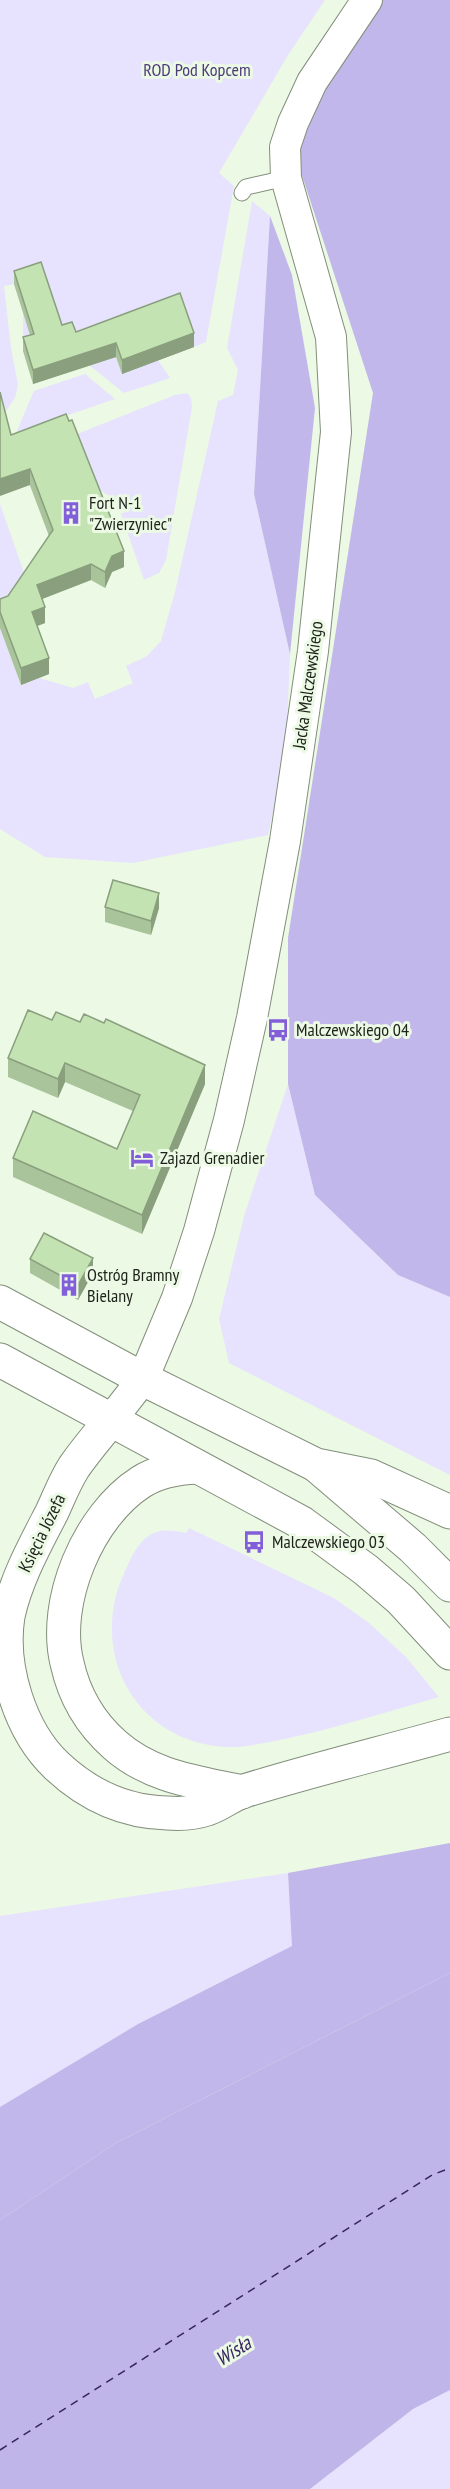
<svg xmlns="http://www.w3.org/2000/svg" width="450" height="2489" font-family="'PT Sans Narrow',sans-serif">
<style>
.green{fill:#e7e3fe}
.forest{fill:#c1b7eb}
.water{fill:#bfb5e9}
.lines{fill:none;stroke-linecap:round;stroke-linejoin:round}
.ferry{stroke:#372562;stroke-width:1.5;stroke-dasharray:8 6;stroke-linecap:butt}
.lane-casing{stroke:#828e7b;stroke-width:17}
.street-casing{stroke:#828e7b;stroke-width:32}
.secondary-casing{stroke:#828e7b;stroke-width:35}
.lane{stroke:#fff;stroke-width:15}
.street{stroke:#fff;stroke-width:30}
.secondary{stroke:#fff;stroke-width:33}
.wall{fill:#a9c39a}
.shaded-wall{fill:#899f7d}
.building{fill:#c4e3b3;stroke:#899f7d;stroke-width:1.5}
.labels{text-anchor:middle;stroke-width:6;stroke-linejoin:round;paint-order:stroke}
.park-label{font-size:18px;fill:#4b3b79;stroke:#ecf9e4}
.poi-label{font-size:18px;fill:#1d221b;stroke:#ecf9e4;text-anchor:start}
.street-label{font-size:18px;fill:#1d221b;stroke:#ecf9e4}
.water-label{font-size:20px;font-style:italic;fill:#372562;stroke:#ecf9e4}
</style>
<rect width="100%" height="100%" fill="#ecf9e4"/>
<!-- green -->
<g class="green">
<path d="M0 0H325L288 55 219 173 234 186 206 342 194 347 180 307 122 373 158 360 170 378 124 393 89 365 83 368 72 336 23 351V312L14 284 4 286 11 348 18 385 15 398 2 417 0 408Z"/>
<path d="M252 201 270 216 254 494 290 654 286 751 268 835 133 863 45 857 0 829V628L21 685 39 678 73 688 88 682 95 699 133 683 126 666 147 656 161 641 175 592 218 401 233 395 238 370 227 348Z"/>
<path d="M85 374 115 399 16 433 34 391Z"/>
<path d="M187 393 191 398 192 407 166 560 159 573 144 580 121 514 125 512 120 499 116 500 91 485 72 436 175 395Z"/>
<path d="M0 504 28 584 0 615Z"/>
<path d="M288 1084 315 1195 398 1275 450 1297V1475L229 1363 219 1319 245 1213Z"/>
<path d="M189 1528 334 1598 369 1623 406 1657 439 1697C386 1712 334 1729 280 1740 262 1743 244 1748 226 1747 135 1742 87 1652 125 1571 131 1558 137 1543 150 1535 161 1528 174 1531 186 1533Z"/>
<path d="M288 1873 293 1946 138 2024 0 2107V1916Z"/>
<path d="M450 2390V2489H310L413 2409Z"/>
</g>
<!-- forest -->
<g class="forest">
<path d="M383 0H450V1297L398 1275 315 1195 288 1084V938L373 393 296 157 318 101Z"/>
<path d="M270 216 292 275 315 408 290 654 254 494Z"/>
<path d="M450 1843V1973L116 2143 0 2220V2107L138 2024 292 1946 288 1873Z"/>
</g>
<!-- water -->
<path class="water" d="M450 1973V2390L413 2409 310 2489H0V2220L116 2143Z"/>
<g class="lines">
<!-- ferry -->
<path class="ferry" d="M0 2450 432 2175 450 2168"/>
<!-- lane casing -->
<g class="lane-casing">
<path id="lane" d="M242 193 246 187 286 178"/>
</g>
<!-- street casing -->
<g class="street-casing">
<path id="street" d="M110 1421 143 1379 177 1298 199 1231 229 1120 252 1018 285 841 313 651 336 432 331 337 286 178 285 147 293 123 312 82 367 0"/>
</g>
<!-- secondary casing -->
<g class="secondary-casing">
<g id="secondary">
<path d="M0 1302 143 1379 316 1465 371 1476 450 1512"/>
<path d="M0 1360 302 1523 366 1570 401 1600 450 1653"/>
<path d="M110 1421C98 1436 85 1451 74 1467 65 1481 59 1497 52 1512 35 1545 16 1579 8 1616 0 1667 20 1731 57 1766 88 1795 125 1812 167 1813 180 1814 195 1813 207 1809 220 1805 231 1795 244 1791 312 1770 382 1753 450 1734"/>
<path d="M317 1466 413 1548 450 1585"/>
<path d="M197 1467C177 1468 158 1471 141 1482 88 1516 52 1602 67 1663 74 1695 90 1723 115 1745 151 1777 196 1782 242 1792"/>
</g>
</g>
<!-- lane -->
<use href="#lane" class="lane"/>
<!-- street -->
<use href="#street" class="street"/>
<!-- secondary -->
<use href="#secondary" class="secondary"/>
</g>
<!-- wall -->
<g class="wall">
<path d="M14 271 62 325 76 332 194 347 122 374 116 357 33 384 23 351V337L30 335 14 284Z"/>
<path d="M11 435 124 567 112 572 105 588 91 580 42 599 45 623 37 626 49 674 21 685 0 628V599L8 596 49 536Z"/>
<path d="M105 907 159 908 151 935 105 922Z"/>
<path d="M28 1010 205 1084 142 1234 13 1177V1158L117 1149 133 1111 65 1082 58 1098 8 1077V1058Z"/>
<path d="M30 1259 93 1273 78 1300 30 1273Z"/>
</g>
<!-- shaded-wall -->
<g class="shaded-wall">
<path d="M194 333V347L122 374V360Z"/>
<path d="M116 343V357L33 384V370Z"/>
<path d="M30 469V485L0 496V479Z"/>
<path d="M124 551V567L112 572 105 588V572L112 556Z"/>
<path d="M91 564V580L37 601V585Z"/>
<path d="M45 607V623L32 628V612Z"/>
<path d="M49 658V674L21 685V668Z"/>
<path d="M159 893V908L151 935V921Z"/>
<path d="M65 1063V1082L58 1098V1079Z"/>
<path d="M205 1065V1084L142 1234V1215Z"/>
<path d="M93 1258V1273L78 1300V1285Z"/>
</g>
<!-- building -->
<g class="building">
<path d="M41 262 62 325 72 322 76 332 180 293 194 333 122 360 116 343 33 370 23 337 34 334 14 271Z"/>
<path d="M0 392 11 435 66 414 69 421 72 420 124 551 112 556 105 572 91 564 37 585 45 607 32 612 49 658 21 668 0 612V599L8 596 53 530 30 469 0 479Z"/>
<path d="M113 880 159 893 151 921 105 907Z"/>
<path d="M28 1010 52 1020 56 1012 80 1022 84 1014 104 1023 106 1019 205 1065 142 1215 13 1158 33 1111 117 1149 140 1095 65 1063 58 1079 8 1058Z"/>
<path d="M44 1233 93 1258 78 1285 30 1259Z"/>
</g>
<!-- icons -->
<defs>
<g id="building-bare" transform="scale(1.8)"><path d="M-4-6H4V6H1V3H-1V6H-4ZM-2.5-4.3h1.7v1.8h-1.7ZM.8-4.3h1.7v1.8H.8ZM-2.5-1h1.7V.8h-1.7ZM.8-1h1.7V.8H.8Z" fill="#825fd9" stroke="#ecf9e4" stroke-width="2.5" paint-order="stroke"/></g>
<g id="bus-bare" transform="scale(1.8)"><path d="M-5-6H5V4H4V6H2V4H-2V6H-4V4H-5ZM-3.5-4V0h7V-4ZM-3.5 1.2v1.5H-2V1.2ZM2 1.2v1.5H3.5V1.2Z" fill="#825fd9" stroke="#ecf9e4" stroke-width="2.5" paint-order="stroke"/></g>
<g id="hotel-bare" transform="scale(1.8)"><path d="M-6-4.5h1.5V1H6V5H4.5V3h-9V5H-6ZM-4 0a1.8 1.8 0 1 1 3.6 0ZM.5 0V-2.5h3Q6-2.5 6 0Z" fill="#825fd9" stroke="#ecf9e4" stroke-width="2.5" paint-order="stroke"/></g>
</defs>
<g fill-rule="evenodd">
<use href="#building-bare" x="71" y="513"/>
<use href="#bus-bare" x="278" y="1030"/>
<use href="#hotel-bare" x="142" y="1158"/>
<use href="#building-bare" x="69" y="1285"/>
<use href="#bus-bare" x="254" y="1542"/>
</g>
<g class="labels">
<!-- park labels -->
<g class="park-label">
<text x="197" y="76">ROD Pod Kopcem</text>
</g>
<!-- poi labels -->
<g class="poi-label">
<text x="89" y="509">Fort N-1<tspan x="89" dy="21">"Zwierzyniec"</tspan></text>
<text x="296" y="1036">Malczewskiego 04</text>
<text x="160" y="1164">Zajazd Grenadier</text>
<text x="87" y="1281">Ostróg Bramny<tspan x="87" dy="21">Bielany</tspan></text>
<text x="272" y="1548">Malczewskiego 03</text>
</g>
<!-- street labels -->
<g class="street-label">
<text transform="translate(308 685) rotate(-82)" y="6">Jacka Malczewskiego</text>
<text transform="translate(42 1533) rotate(-64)" y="6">Księcia Józefa</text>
</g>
<!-- water labels -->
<g class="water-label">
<text transform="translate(233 2351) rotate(-32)" y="7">Wisła</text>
</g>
</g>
</svg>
